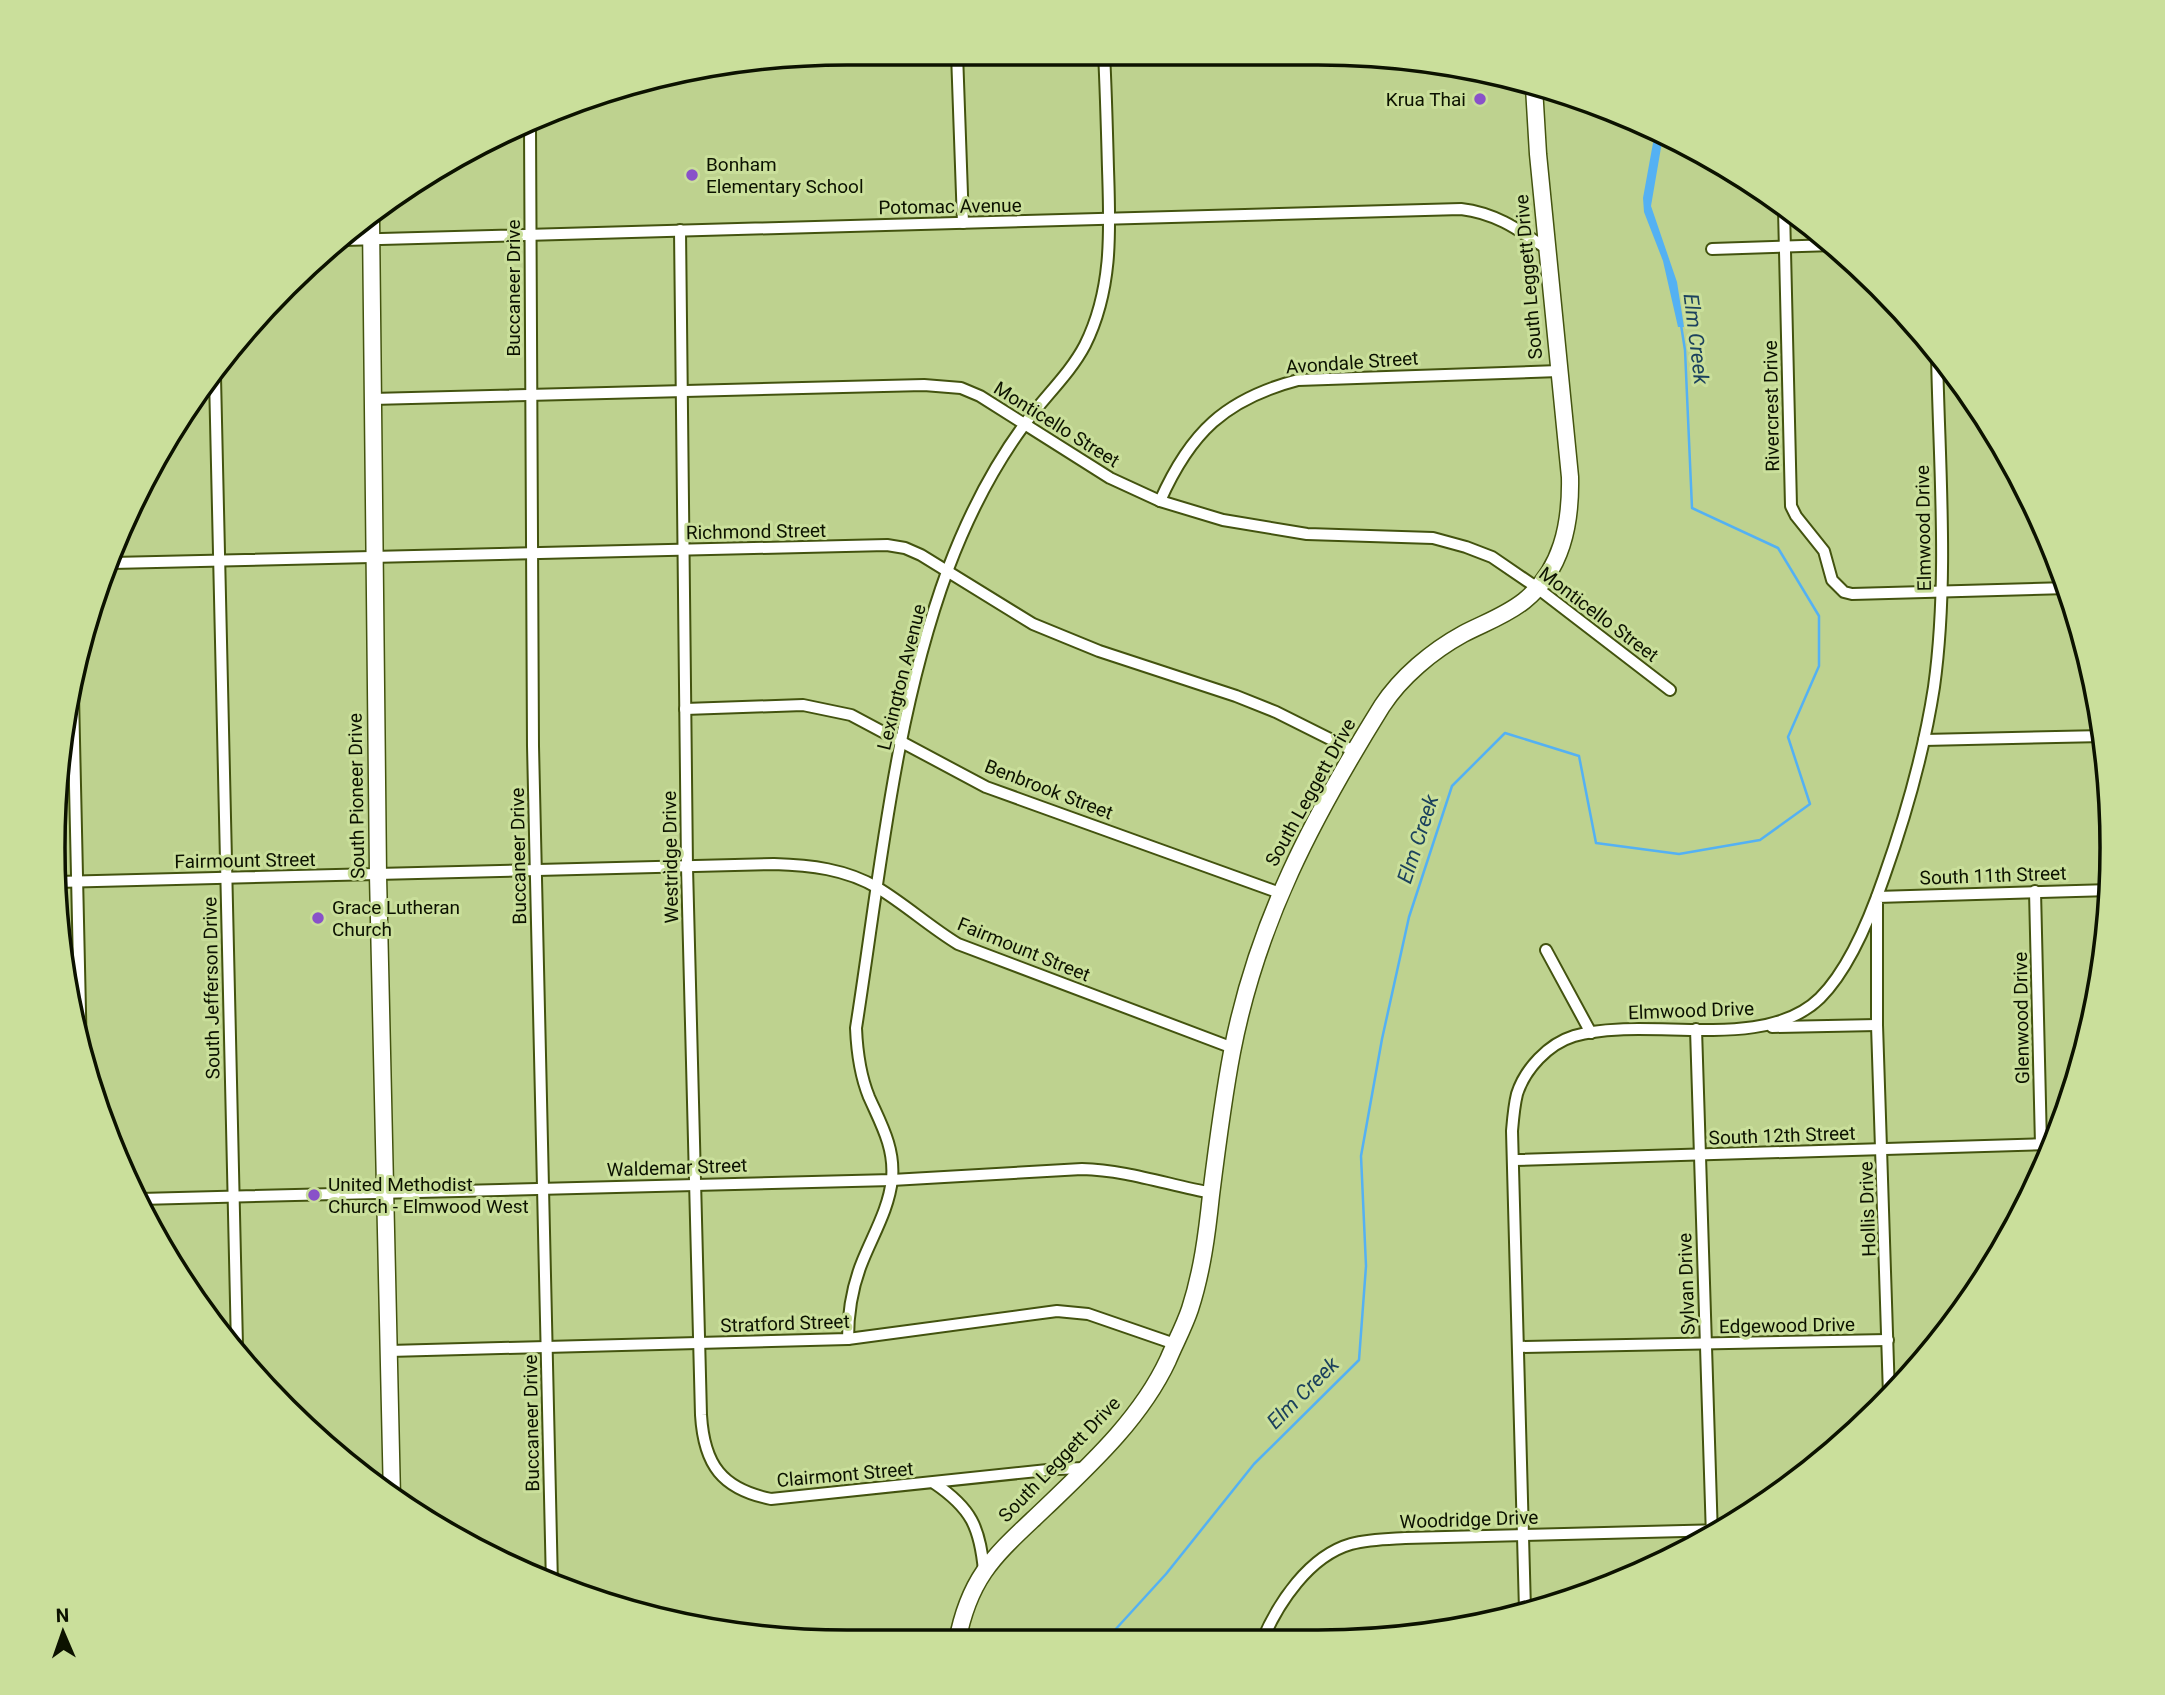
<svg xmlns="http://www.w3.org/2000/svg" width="2165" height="1695" font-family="Roboto,sans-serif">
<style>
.water{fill:#54b1f3}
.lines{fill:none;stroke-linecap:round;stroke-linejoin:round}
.stream{stroke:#54b1f3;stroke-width:2.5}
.street-casing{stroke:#43530f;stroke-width:14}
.secondary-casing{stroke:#43530f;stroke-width:19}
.street{stroke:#fff;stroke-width:10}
.secondary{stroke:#fff;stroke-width:16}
.poi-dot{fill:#8951c9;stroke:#cadf9b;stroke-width:2.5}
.labels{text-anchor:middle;stroke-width:6;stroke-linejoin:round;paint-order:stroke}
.poi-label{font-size:19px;fill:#0c1200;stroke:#cadf9b;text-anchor:start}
.street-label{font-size:19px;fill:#0c1200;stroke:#cadf9b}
.water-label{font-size:21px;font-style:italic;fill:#1b415d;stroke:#cadf9b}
.rim{fill:none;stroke:#0c1200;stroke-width:3.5}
</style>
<rect width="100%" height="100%" fill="#bed28f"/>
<!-- water -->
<path class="water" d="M1655 132 1663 136 1651 206 1677 282 1684 327H1678L1663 261 1644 212 1643 198Z"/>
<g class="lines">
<!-- stream -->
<path class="stream" d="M1104 1642 1166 1574 1254 1464 1359 1360 1366 1266 1361 1156 1382 1039 1409 917 1452 786 1505 733 1579 756 1596 843 1679 854 1760 840 1810 804 1788 737 1819 666V616L1778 548 1692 508 1685 350 1681 325"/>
<!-- street casing -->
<g class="street-casing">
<g id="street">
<path d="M957 53 963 223"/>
<path d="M530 126 533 746 552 1585"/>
<path d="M1784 209 1791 506 1796 516 1824 551 1832 580 1844 592 1852 594 2068 588"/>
<path d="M680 230 687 867 701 1415C704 1465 722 1489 771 1499L1057 1469 1084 1468"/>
<path d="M344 240 1461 209C1496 213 1519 230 1547 249"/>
<path d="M1712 249 1834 245"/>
<path d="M215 377 237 1346"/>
<path d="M372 399 924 385 961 388 980 396 1110 478 1160 501 1223 520 1307 534 1433 538 1466 547 1492 557 1536 587 1670 690"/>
<path d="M1160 501C1190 433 1225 399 1298 380L1559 371"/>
<path d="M112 563 887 545 905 548 921 555 1033 624 1099 651 1236 696 1276 712 1354 751"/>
<path d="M73 695 81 1057"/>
<path d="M685 709 803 705 851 715 986 787 1280 893"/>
<path d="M1924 740 2104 736"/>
<path d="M57 882 774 864C810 865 846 869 878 888 906 905 930 927 958 944L1233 1048"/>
<path d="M2035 891 2041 1145"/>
<path d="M1546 950 1591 1033"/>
<path d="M1772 1027 1877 1025"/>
<path d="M1696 1029 1712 1537"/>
<path d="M1514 1160 2051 1144"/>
<path d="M140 1199 892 1180 1082 1169C1127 1170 1168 1185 1212 1193"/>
<path d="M848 1339C848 1313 853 1284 863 1260 874 1233 889 1208 892 1179 895 1148 881 1124 869 1097 860 1075 857 1052 856 1028 880 875 894 716 948 569 968 516 991 470 1024 425 1043 398 1070 374 1085 345 1113 289 1110 230 1108 169 1107 131 1106 92 1104 53"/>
<path d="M1519 1347 1888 1340"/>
<path d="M389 1351 848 1339 1057 1311 1088 1314 1175 1344"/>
<path d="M1889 1395 1877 1025V897L2111 890"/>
<path d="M934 1483C971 1508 980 1527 984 1571"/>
<path d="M1525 1610 1512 1131C1513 1119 1514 1106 1517 1094 1525 1069 1548 1044 1574 1036 1645 1015 1763 1054 1820 998 1849 969 1871 915 1884 877 1906 815 1924 752 1934 687 1949 579 1939 464 1937 354"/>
<path d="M646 1613 684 1625"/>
<path d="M1262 1641C1278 1603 1309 1556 1351 1544 1369 1539 1387 1539 1405 1538L1724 1530"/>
</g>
</g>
<!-- secondary casing -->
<g class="secondary-casing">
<g id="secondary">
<path d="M371 220 378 875 392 1498"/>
<path d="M957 1642C970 1573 998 1553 1045 1508 1091 1464 1141 1418 1168 1360 1175 1343 1184 1327 1190 1309 1202 1272 1207 1234 1211 1195 1217 1147 1223 1099 1232 1052 1257 922 1313 817 1382 706 1401 677 1432 651 1463 634 1484 623 1505 616 1524 601 1562 570 1571 524 1570 477L1538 154 1534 87"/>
</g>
</g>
<!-- street -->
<use href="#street" class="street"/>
<!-- secondary -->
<use href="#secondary" class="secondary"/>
</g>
<!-- markers -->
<g class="poi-dot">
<circle cx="1480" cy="99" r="7"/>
<circle cx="692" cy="175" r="7"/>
<circle cx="318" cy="918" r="7"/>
<circle cx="314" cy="1195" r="7"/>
</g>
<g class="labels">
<!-- poi labels -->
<g class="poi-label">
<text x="1466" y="106" text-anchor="end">Krua Thai</text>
<text x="706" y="171">Bonham<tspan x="706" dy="22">Elementary School</tspan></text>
<text x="332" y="914">Grace Lutheran<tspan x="332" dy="22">Church</tspan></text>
<text x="328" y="1191">United Methodist<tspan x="328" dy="22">Church - Elmwood West</tspan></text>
</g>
<!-- street labels -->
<g class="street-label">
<text transform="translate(950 206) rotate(-1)" y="7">Potomac Avenue</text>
<text transform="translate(1528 277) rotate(-95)" y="7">South Leggett Drive</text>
<text transform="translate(513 288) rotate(-90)" y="7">Buccaneer Drive</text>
<text transform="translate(1352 362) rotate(-4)" y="7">Avondale Street</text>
<text transform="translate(1771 406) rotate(-91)" y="7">Rivercrest Drive</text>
<text transform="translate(1057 424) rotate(32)" y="7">Monticello Street</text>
<text transform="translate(1923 528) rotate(-91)" y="7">Elmwood Drive</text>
<text transform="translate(756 531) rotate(-1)" y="7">Richmond Street</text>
<text transform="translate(1599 614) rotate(37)" y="7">Monticello Street</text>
<text transform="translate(901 677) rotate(-76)" y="7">Lexington Avenue</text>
<text transform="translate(1049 789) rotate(21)" y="7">Benbrook Street</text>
<text transform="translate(1310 792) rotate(-61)" y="7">South Leggett Drive</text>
<text transform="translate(356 796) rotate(-91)" y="7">South Pioneer Drive</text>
<text transform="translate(518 856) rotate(-91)" y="7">Buccaneer Drive</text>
<text transform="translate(670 857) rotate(-91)" y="7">Westridge Drive</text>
<text transform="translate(245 860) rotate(-1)" y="7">Fairmount Street</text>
<text transform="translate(1993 875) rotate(-2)" y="7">South 11th Street</text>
<text transform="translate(1024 949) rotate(22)" y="7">Fairmount Street</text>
<text transform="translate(211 988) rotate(-91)" y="7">South Jefferson Drive</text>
<text transform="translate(1691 1010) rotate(-2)" y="7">Elmwood Drive</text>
<text transform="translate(2021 1018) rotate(-91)" y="7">Glenwood Drive</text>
<text transform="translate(1782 1135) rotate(-2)" y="7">South 12th Street</text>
<text transform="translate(677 1167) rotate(-2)" y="7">Waldemar Street</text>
<text transform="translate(1867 1209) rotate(-92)" y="7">Hollis Drive</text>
<text transform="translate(1686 1284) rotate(-92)" y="7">Sylvan Drive</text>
<text transform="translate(785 1323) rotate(-2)" y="7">Stratford Street</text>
<text transform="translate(1787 1325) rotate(-1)" y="7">Edgewood Drive</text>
<text transform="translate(531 1423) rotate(-91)" y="7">Buccaneer Drive</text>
<text transform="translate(1059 1459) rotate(-46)" y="7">South Leggett Drive</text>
<text transform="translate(845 1474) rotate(-5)" y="7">Clairmont Street</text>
<text transform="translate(1469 1519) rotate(-2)" y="7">Woodridge Drive</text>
</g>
<!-- water labels -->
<g class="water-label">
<text transform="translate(1696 339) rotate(83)" y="7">Elm Creek</text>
<text transform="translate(1418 839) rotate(-72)" y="7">Elm Creek</text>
<text transform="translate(1303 1393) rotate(-45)" y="7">Elm Creek</text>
</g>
</g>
<!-- crop -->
<path d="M0 0H2165V1695H0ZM847 65H1318A782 782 0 0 1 2100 847V848A782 782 0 0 1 1318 1630H847A782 782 0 0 1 65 848V847A782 782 0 0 1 847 65Z" fill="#cadf9b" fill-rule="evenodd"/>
<path class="rim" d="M847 65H1318A782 782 0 0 1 2100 847V848A782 782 0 0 1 1318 1630H847A782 782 0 0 1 65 848V847A782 782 0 0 1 847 65Z"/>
<!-- north arrow -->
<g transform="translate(63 1632) rotate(358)" stroke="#cadf9b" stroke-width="5" paint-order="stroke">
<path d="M0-5L12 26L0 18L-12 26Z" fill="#0c1200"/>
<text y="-10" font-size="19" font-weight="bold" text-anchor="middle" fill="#0c1200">N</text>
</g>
</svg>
